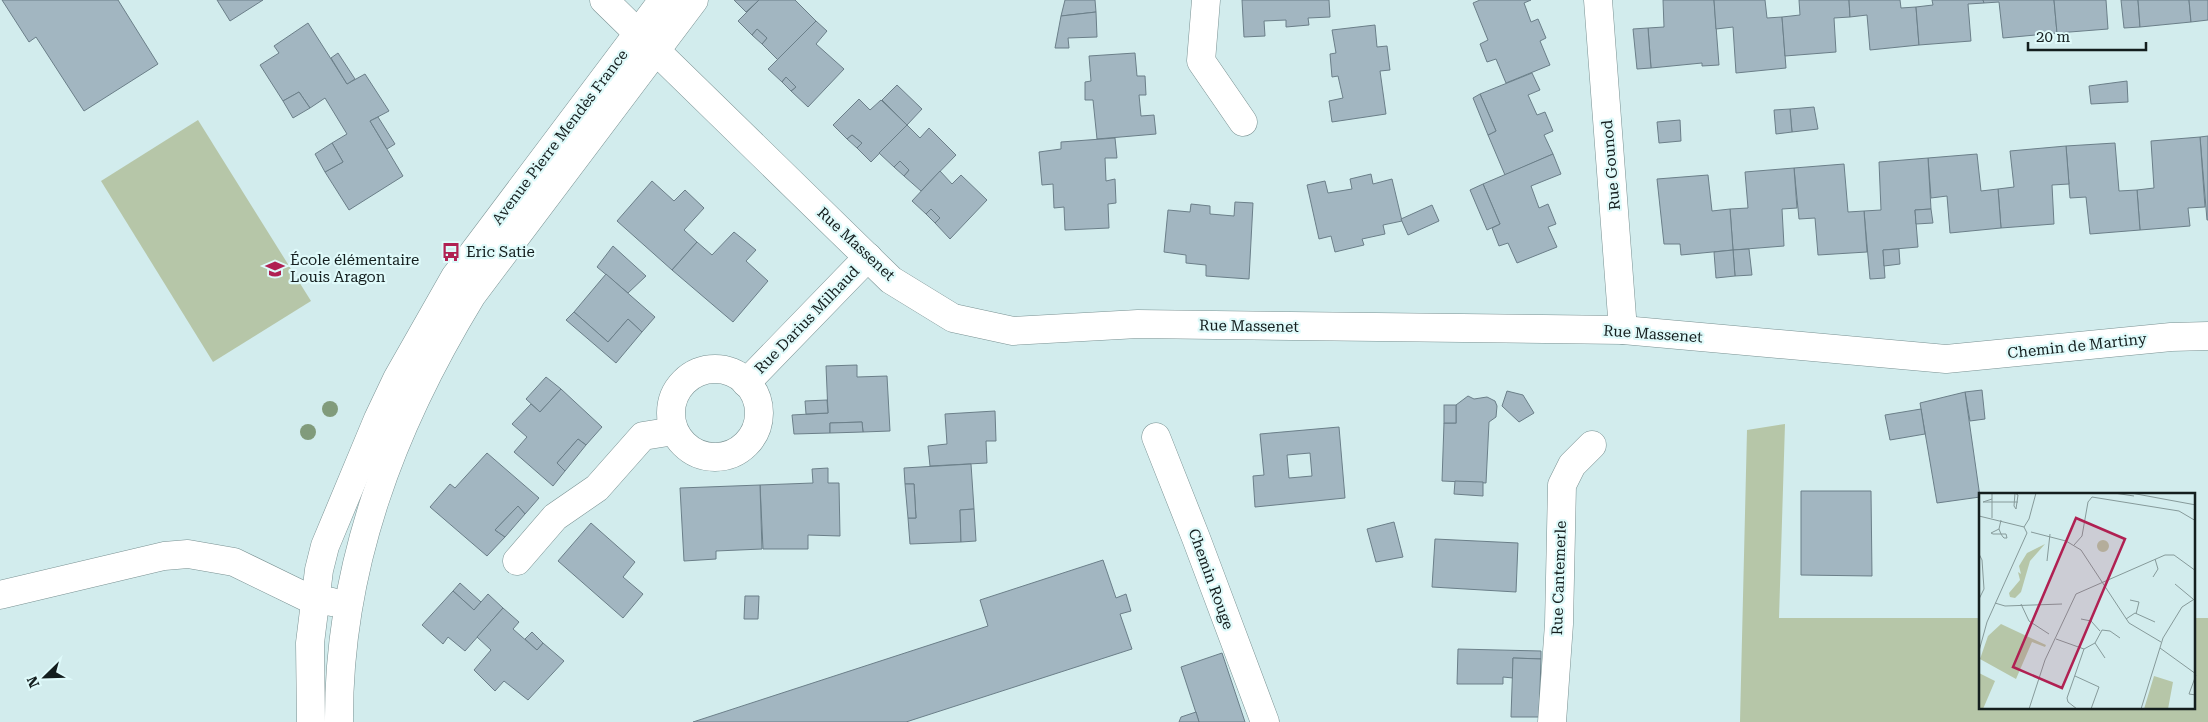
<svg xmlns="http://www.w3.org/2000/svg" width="2208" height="722" font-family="'Roboto Serif',serif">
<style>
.green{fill:#b6c6a8}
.building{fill:#a2b6c1;stroke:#6b7f89;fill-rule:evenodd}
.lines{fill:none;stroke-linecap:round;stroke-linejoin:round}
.minor-casing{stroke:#799192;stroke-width:29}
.minor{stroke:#fff;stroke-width:28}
.tree{fill:#819b7b}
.labels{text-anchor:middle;stroke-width:4.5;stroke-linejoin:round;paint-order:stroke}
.street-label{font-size:15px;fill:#141e1e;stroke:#dffafa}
.poi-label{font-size:15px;fill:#141e1e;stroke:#dffafa;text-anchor:start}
.inset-road{fill:none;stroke:#869a9a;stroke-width:1}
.view{fill:#b02052;fill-opacity:0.15;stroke:#b02052;stroke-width:2.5}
.inset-edge{fill:none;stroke:#141e1e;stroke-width:2.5}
</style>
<rect width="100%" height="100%" fill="#d2eced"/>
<!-- green -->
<g class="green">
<path d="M198 120 311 301 213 362 101 181Z"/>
<path d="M1785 424 1779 618H1980V708H2194V618H2208V722H1740L1747 430Z"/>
</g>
<!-- building -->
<g class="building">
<path d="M2 0H118L158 64 84 111 36 37 29 42Z"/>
<path d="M217 0H263L230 21Z"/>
<path d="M734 0H759L746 12Z"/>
<path d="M759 0H795L816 21 778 60 762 44 767 38 757 29 752 35 738 21Z"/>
<path d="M1065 0H1095L1096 12 1061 16Z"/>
<path d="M1242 0H1329L1330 17 1308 18 1309 25 1286 27V20L1264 21 1265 36 1244 37Z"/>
<path d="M1480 0H1531L1524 3 1531 22 1538 19 1546 38 1540 41 1550 65 1506 83 1496 59 1487 62 1480 44 1488 40 1473 3Z"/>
<path d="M1663 0H1714L1719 65 1702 66V63L1651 68 1648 28 1664 27Z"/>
<path d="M1714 0H1765L1767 18 1782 17 1786 68 1736 73 1733 27 1716 29Z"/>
<path d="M1799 0H1849L1850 17 1834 18 1836 52 1785 56 1782 17 1800 15Z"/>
<path d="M1849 0H1900L1901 8 1916 7 1919 45 1870 50 1867 15 1850 17Z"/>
<path d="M1932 0H1983L1984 3 1968 4 1971 41 1919 45 1916 7 1933 5Z"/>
<path d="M1983 0H2054L2057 33 2003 38 1999 2 1984 3Z"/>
<path d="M2054 0H2106L2108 29 2057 33Z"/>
<path d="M2121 0H2138L2140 27 2124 28Z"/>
<path d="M2138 0H2189L2191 22 2140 27Z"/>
<path d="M2189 0H2208V20L2191 22Z"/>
<path d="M1096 12 1097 37 1068 38 1069 48H1055L1061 16Z"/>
<path d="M816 21 827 31 816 44 844 69 808 107 791 91 796 87 786 77 782 82 768 69Z"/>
<path d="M308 23 347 84 365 74 389 111 370 121 403 176 349 210 325 172 343 162 332 143 347 134 325 98 310 108 299 92 283 101 260 65 279 53 274 46Z"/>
<path d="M1375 25 1377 47 1387 46 1390 70 1380 71 1386 114 1332 122 1329 101 1343 98 1338 76 1332 77 1330 54 1336 53 1332 30Z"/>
<path d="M1648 28 1651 68 1637 69 1633 29Z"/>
<path d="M757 29 767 38 762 44 752 35Z"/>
<path d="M338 53 355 79 347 84 331 58Z"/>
<path d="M1135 53 1137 76H1145L1146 95H1139L1141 116 1154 115 1156 134 1097 139 1093 100H1085V82L1091 81 1089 56Z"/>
<path d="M1532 73 1540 90 1528 95 1537 115 1545 112 1553 131 1544 135 1553 154 1505 175 1488 135 1496 131 1480 94Z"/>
<path d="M786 77 796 87 791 91 782 82Z"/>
<path d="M2127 81 2128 102 2091 104 2089 86Z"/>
<path d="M897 85 922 109 907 125 882 100Z"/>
<path d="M299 92 310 108 293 118 283 101Z"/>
<path d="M1480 94 1496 131 1488 135 1473 98Z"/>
<path d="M859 99 870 110 881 100 907 125 871 162 857 148 862 143 852 135 847 139 833 125Z"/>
<path d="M1814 107 1818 129 1792 132 1790 109Z"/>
<path d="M1790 109 1792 132 1776 134 1774 110Z"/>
<path d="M378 117 395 144 387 149 370 121Z"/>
<path d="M1680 120 1681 141 1659 143 1657 122Z"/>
<path d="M907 125 920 138 929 128 956 155 921 191 904 176 909 170 900 161 894 167 879 153Z"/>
<path d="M852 135 862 143 857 148 847 139Z"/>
<path d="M2208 136V220H2207L2200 137Z"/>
<path d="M2200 137 2205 207 2188 208 2190 226 2140 230 2137 190 2154 188 2151 141Z"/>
<path d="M1115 138 1117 158H1105L1106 181 1115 179 1116 203 1108 204 1109 228 1065 230 1064 207 1054 208 1053 184 1042 185 1039 152 1061 149V142Z"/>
<path d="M332 143 343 162 325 172 315 154Z"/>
<path d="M2115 143 2119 191 2137 190 2140 230 2090 234 2086 197 2070 198 2066 146Z"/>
<path d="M2066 146 2069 184 2052 185 2054 224 2001 228 1998 189 2014 187 2010 151Z"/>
<path d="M1553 154 1561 174 1531 186 1539 208 1548 204 1556 224 1548 227 1557 247 1517 263 1508 243 1499 246 1492 228 1500 224 1483 184Z"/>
<path d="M1977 154 1981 191 1998 189 2001 228 1950 233 1947 196 1931 198 1928 158Z"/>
<path d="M1928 158 1931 209 1915 210 1918 247 1883 250 1885 278 1870 279 1864 211 1881 210 1879 162Z"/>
<path d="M900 161 909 170 904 176 894 167Z"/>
<path d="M1844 164 1848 212 1864 211 1867 252 1818 255 1815 218 1799 219 1794 168Z"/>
<path d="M1794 168 1797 208 1782 209 1784 246 1733 250 1730 209 1748 208 1745 172Z"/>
<path d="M940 171 952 184 961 175 987 200 950 239 935 223 940 218 931 209 926 214 912 201Z"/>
<path d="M1371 174 1373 184 1392 179 1402 221 1383 225 1385 234 1362 239 1364 245 1335 252 1331 236 1319 239 1307 185 1325 181 1328 193 1352 189 1350 179Z"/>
<path d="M1708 175 1712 211 1730 209 1733 250 1681 255 1680 244H1664L1657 179Z"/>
<path d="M652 181 674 201 685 190 704 208 684 230 697 242 672 270 617 221Z"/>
<path d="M1483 184 1500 224 1487 230 1470 190Z"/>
<path d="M1235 202 1253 203 1249 279 1206 276V265L1186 263V255L1164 252 1168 210 1190 212 1191 204 1210 206V214L1234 216Z"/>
<path d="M1432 205 1439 221 1408 235 1401 219Z"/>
<path d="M931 209 940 218 935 223 926 214Z"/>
<path d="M1931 209 1933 223 1916 224 1915 210Z"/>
<path d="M734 232 756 250 746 261 768 281 733 322 672 270 697 242 712 255Z"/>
<path d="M613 246 646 276 628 293 597 267Z"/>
<path d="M1749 249 1752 275 1735 276 1733 250Z"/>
<path d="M1899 249 1900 264 1884 266 1883 250Z"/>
<path d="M1733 250 1735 276 1716 278 1714 252Z"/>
<path d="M606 274 655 317 642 332 628 319 608 342 574 312Z"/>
<path d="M574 312 608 342 628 319 642 332 616 363 566 320Z"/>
<path d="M857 365V377L887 376 890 431 863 432 862 422 830 423V433L794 434 792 415 828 413 826 366Z"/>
<path d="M546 377 561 389 540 412 526 399Z"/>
<path d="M561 389 602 427 586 445 578 439 557 463 565 471 553 486 514 452 527 437 512 424 531 404 540 412Z"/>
<path d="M1982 390 1985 419 1970 421 1965 392Z"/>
<path d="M1507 391 1523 395 1534 413 1519 422 1502 406Z"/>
<path d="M1965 392 1980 497 1937 503 1920 403Z"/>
<path d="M1468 396 1474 399 1487 397 1495 401 1497 406 1496 417 1489 422 1486 483 1442 481 1444 423H1456V405Z"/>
<path d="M827 400 828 413 806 414 805 401Z"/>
<rect x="1444" y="405" width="12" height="18"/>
<path d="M1921 409 1925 434 1890 440 1885 415Z"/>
<path d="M995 411 996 441H986L987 463 930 466 928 446 947 444 945 414Z"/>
<path d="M862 422 863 432 830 433V423Z"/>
<path d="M1339 427 1345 498 1255 507 1253 476 1264 475 1260 434ZM1310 453 1312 476 1289 478 1287 455Z"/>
<path d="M578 439 586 445 565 471 557 463Z"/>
<path d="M487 453 539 498 525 514 518 506 495 530 505 537 487 556 430 507 450 484 455 488Z"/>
<path d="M971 464 974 509 960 510 961 542 910 544 908 518H916L914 484H905L904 468Z"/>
<path d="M828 468V483H839L840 536 808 535V549H763L760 485 813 483 812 469Z"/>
<path d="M1455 481 1483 482V496L1454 494Z"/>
<path d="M905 484H914L916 518H908Z"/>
<path d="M760 485 762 549 716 551V559L684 561 680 488Z"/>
<path d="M1801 491H1871L1872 576 1801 575Z"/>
<path d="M518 506 525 514 505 537 495 530Z"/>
<path d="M974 509 976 541 961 542 960 510Z"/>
<path d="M1394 522 1403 557 1376 562 1367 529Z"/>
<path d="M591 523 635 562 623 577 643 594 623 618 558 561Z"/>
<path d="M1435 539 1518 543 1516 592 1432 587Z"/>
<path d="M1103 560 1116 598 1126 594 1131 611 1120 614 1132 649 906 722H693L988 626 980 600Z"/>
<path d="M460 583 481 602 474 610 453 591Z"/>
<path d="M453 591 474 610 488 594 503 608 465 651 448 637 443 644 422 625Z"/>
<path d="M745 596H759L758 619H744Z"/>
<path d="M503 608 519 622 513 629 537 650 543 643 564 661 528 700 504 681 495 691 474 670 491 650 477 637Z"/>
<path d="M532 632 543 643 537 650 525 639Z"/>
<path d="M1458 649 1541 651V659L1513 658V678L1503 677V684H1457Z"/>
<path d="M1222 653 1245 722H1199L1181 667Z"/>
<path d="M1513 658 1541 659 1539 717H1511Z"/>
<path d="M1196 712 1199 722H1179L1181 717Z"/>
</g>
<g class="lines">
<!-- minor casing -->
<g class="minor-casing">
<g id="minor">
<path d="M604 0 891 280 953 318 1013 331 1138 324 1623 330 1946 359 2171 337 2208 336"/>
<path d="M1206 0 1201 61 1243 122"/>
<path d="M1598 0 1623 330"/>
<circle cx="715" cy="413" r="44"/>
<path d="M746 383 868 257"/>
<path d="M1156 437 1196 538 1265 722"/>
<path d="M517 561 555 517 597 488 643 436 674 431"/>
<path d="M0 595 164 556 188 554 234 562 306 597 332 602"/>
<path d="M311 722 310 643 319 570 325 546 378 419 397 379 455 277 663 0"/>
<path d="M339 722C338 567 392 426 472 295L694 0"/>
<path d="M1552 722 1559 624 1562 485 1572 465 1592 445"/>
</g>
</g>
<!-- minor -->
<use href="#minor" class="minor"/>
</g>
<!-- trees -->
<g class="tree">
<circle cx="330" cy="409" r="8"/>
<circle cx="308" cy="432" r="8"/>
</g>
<!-- icons -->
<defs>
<g id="bus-bare" transform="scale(1.5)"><path d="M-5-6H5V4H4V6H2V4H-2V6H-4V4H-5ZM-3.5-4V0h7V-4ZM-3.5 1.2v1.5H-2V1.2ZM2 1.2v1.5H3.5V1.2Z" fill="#b02052" stroke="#dffafa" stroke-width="2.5" paint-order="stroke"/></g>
<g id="school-bare" transform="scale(1.5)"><path d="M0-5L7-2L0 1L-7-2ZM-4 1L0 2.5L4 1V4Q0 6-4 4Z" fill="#b02052" stroke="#dffafa" stroke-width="2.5" paint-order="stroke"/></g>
</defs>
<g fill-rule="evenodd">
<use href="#bus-bare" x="451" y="252"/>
<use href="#school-bare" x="275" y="269"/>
</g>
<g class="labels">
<!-- street labels -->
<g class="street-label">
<text transform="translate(560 137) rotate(-53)" y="5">Avenue Pierre Mendès France</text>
<text transform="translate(1611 165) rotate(-95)" y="5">Rue Gounod</text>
<text transform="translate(856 244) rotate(43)" y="5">Rue Massenet</text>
<text transform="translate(807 320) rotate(-46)" y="5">Rue Darius Milhaud</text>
<text transform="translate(1249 326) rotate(1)" y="5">Rue Massenet</text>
<text transform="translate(1653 334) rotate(4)" y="5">Rue Massenet</text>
<text transform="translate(2077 346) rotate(-6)" y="5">Chemin de Martiny</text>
<text transform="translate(1559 578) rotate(-88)" y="5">Rue Cantemerle</text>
<text transform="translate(1211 579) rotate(70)" y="5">Chemin Rouge</text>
</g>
<!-- poi labels -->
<g class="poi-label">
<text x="466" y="257">Eric Satie</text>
<text x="290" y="265">École élémentaire<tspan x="290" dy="17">Louis Aragon</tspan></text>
</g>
</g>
<!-- overview -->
<g transform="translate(1979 493)">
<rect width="216" height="216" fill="#d2eced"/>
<path d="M118 53a6 6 0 1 1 12 0a6 6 0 1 1-12 0ZM66 51 51 68 42 99 36 105 31 104 30 100 41 87 39 79 42 81 40 73 48 60ZM22 131 67 152 66 154 53 149 37 186 1 166 9 143ZM0 180 16 188 4 216H0ZM175 183 194 189 189 216H165Z" fill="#b6c6a8"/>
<path class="inset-road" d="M13 0V25M36 0 39 2 37 16 35 13ZM135 0 155 3M152 0 217 12M13 6 4 9H39M0 23 45 34M20 36 12 40 14 41H27L28 45H25L24 44 22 41 20 36 22 27M52 39 87 48 102 57 150 130 182 149M48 40 45 34 50 26 57 0M95 52 103 43 109 9 113 4 200 18 217 28M0 61 3 67 5 96 0 106M68 68 71 41M174 84 179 76 176 66M196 91 214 106M151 107 160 109 157 121M16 110 26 113 83 111M42 111 50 128 70 141M102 126 112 128 121 138M147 126 156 120 176 129M77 146 105 156 88 205 89 209 98 216M116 150 126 165M181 155 217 181M105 156 116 150 123 137 131 138 141 145M0 158 8 129 48 40M217 182 210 201 217 202M96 183 120 194 112 216M50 216 66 167 97 101 186 62H195L217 78M162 216 184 145 203 114 217 105"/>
<path class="view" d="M97 25 146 46 83 195 34 174Z"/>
<rect width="216" height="216" class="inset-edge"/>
</g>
<!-- north arrow -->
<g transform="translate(45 677) rotate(247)" stroke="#dffafa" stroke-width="4" paint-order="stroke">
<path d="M0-4L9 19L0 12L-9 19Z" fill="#141e1e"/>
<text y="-8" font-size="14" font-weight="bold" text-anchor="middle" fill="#141e1e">N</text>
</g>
<!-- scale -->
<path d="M2028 42v8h118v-8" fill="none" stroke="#141e1e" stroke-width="2.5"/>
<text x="2036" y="42" font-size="15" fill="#141e1e" stroke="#dffafa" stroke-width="4" paint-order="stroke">20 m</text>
</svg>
